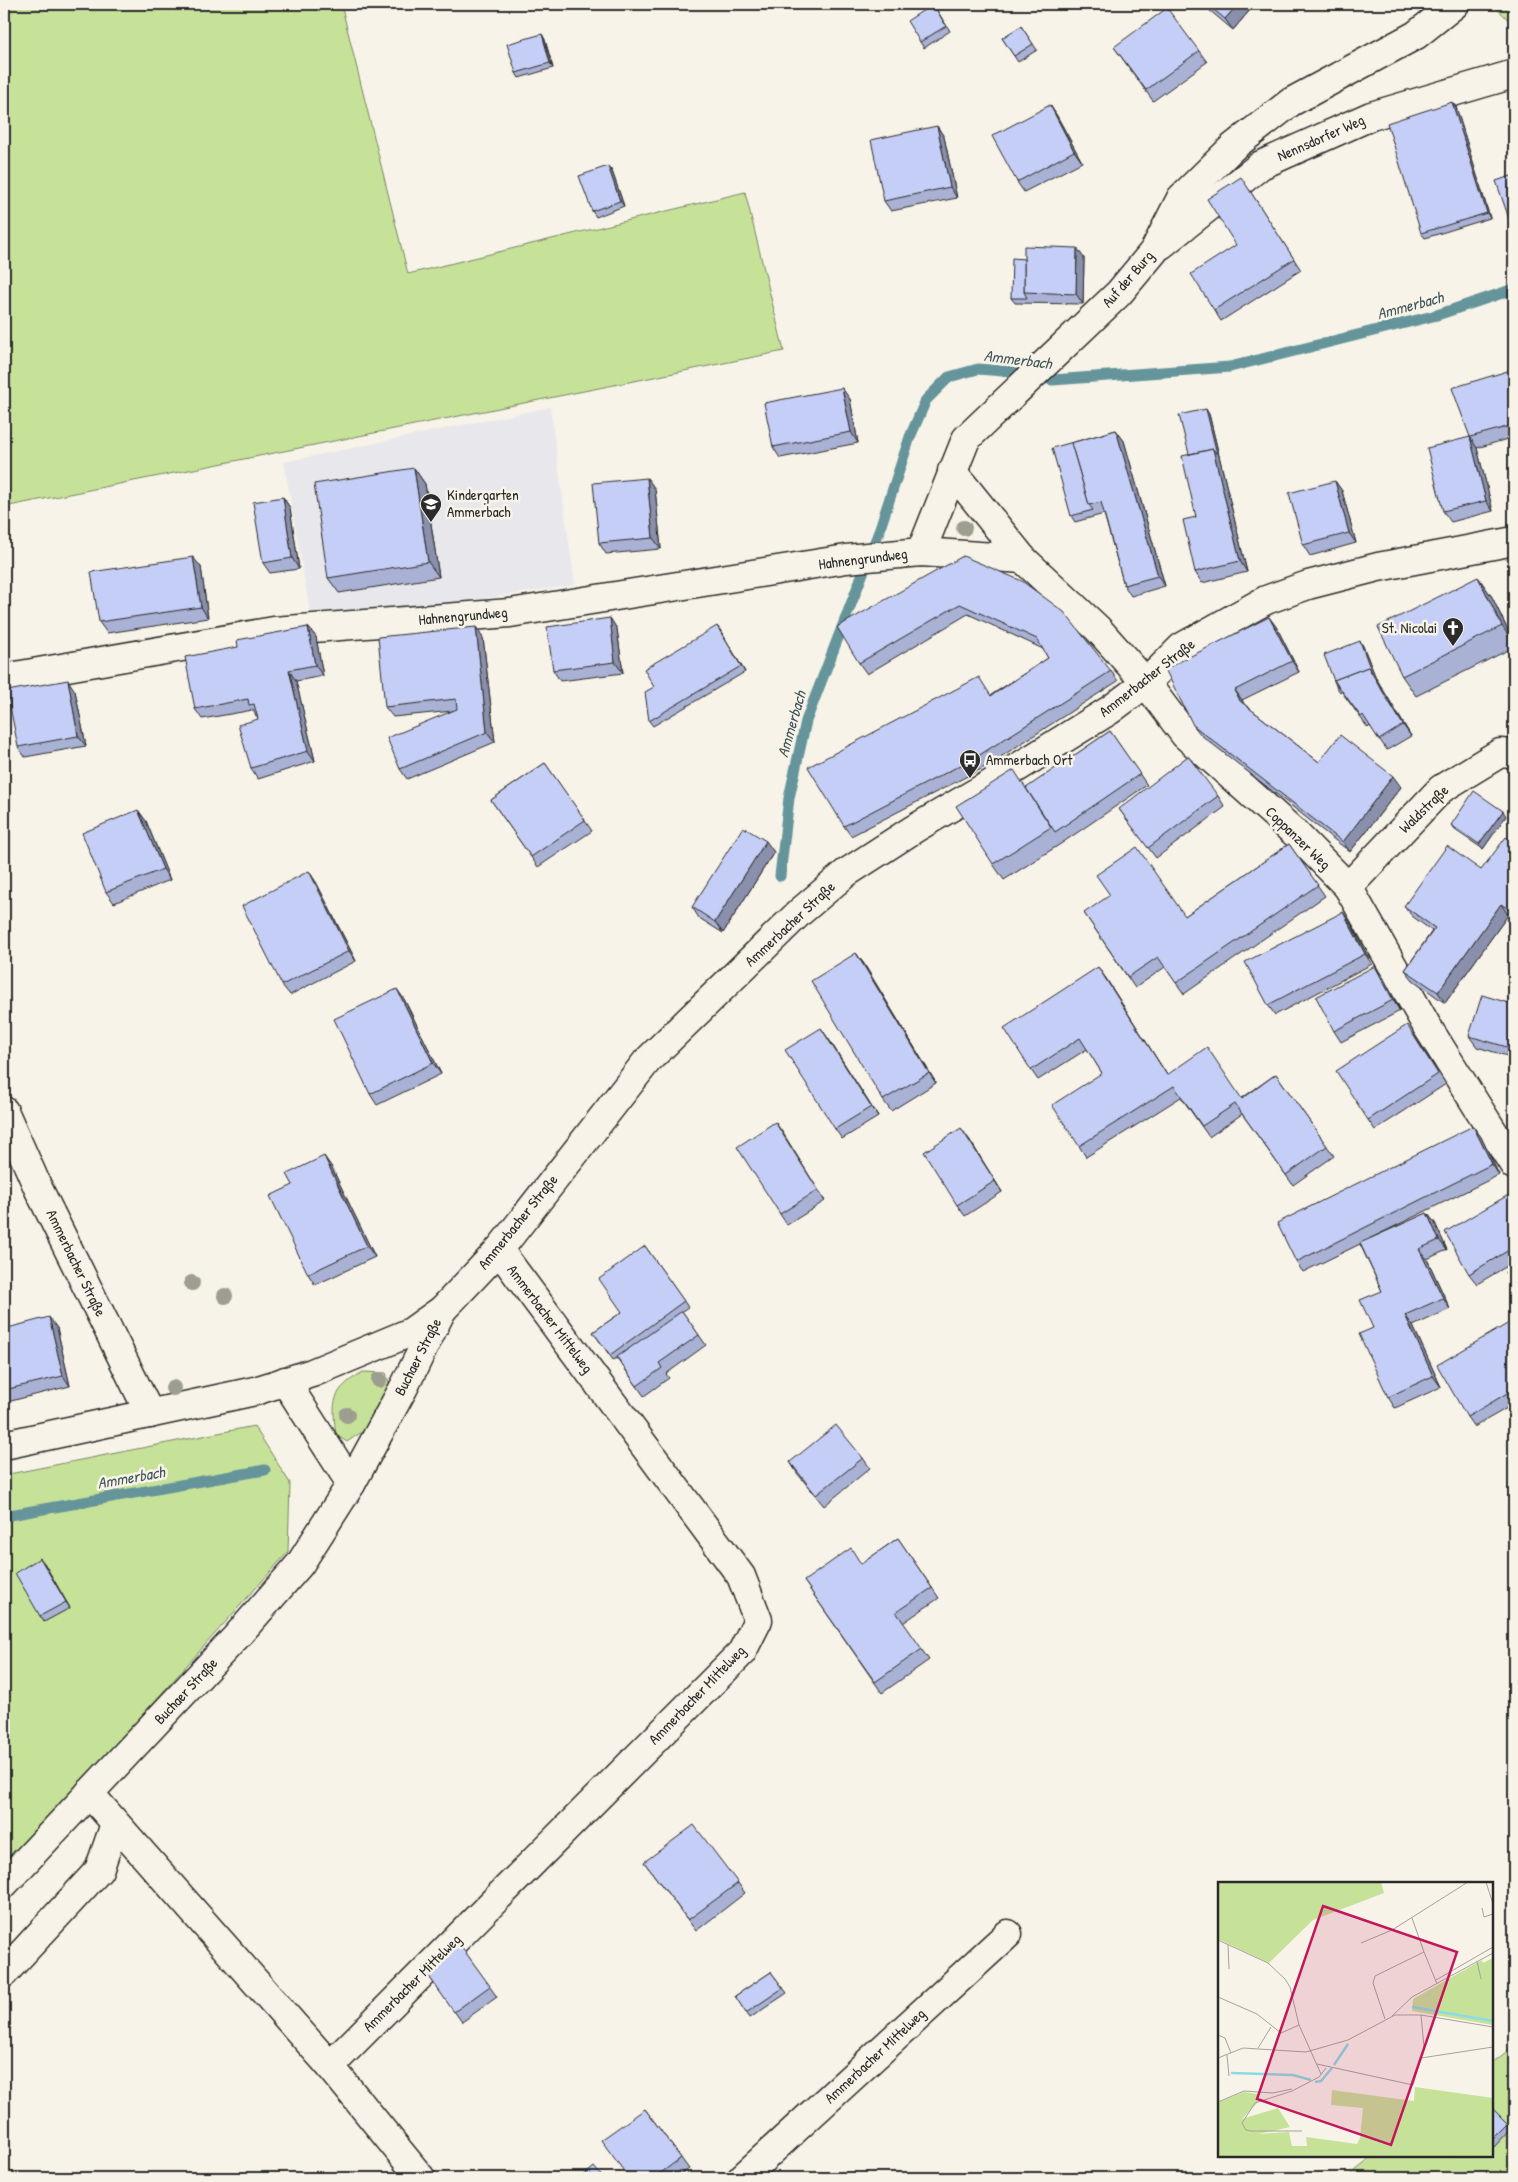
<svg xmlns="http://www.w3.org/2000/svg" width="1518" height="2182" font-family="'Patrick Hand',sans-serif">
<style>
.built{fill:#e8e8ec}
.green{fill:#c6e299;stroke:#788662}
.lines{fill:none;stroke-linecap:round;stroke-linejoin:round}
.stream{stroke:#65959b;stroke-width:11}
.street-casing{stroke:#2b2b2b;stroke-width:31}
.secondary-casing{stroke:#2b2b2b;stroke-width:31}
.street{stroke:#f7f3e8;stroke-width:28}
.secondary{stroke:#f7f3e8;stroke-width:28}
.tree{fill:#9c9e8f}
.wall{fill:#a9b1d4;stroke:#2b2b2b}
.shaded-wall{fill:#8a90ac;stroke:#2b2b2b}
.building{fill:#c5cef6;stroke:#2b2b2b}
.labels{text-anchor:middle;stroke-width:5;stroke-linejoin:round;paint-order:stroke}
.street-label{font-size:15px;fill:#2b2b2b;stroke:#f7f3e8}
.poi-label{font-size:15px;fill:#2b2b2b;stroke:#f7f3e8;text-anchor:start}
.water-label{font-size:16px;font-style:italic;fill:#43575a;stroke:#f7f3e8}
.inset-river{fill:none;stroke:#8bdbe6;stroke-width:2.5}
.inset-road{fill:none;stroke:#a5a39c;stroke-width:1}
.view{fill:#c2185b;fill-opacity:0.15;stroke:#c2185b;stroke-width:2.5}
.inset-edge{fill:none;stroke:#2b2b2b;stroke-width:2.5}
</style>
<rect width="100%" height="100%" fill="#f7f3e8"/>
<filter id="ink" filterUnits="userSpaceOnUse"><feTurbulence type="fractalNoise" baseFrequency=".02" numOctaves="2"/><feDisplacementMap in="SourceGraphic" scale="10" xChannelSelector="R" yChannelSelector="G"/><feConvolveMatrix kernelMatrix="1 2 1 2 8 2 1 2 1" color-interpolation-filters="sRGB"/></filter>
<g filter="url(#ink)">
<!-- built -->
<path class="built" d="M550 407 575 585 453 603 310 612 284 462Z"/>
<!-- green -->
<g class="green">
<path d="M4 4H341L408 274 745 192 784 351 4 507Z"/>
<path d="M1492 4H1514V25Z"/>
<path d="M363 1372 386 1373 390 1386 378 1421 347 1442 336 1435C332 1402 331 1390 363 1372Z"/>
<path d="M254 1426 290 1483 288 1552 4 1870V1475Z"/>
<path d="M1514 2046V2178H1346L1374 2156H1492V2063Z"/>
</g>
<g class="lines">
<!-- stream -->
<g class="stream">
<path d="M780 876 789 798 806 721 878 534 910 437 926 400 949 377 978 369 1015 372 1053 380 1230 367 1437 315 1514 289"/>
<path d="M4 1516 265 1470"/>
</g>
<!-- street casing -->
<g class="street-casing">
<g id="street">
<path d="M1161 245 1261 165 1371 116 1514 74"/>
<path d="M952 471 1023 559 1098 629 1146 683 1185 735 1295 833 1348 887 1428 1028 1514 1165"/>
<path d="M921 552 966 439 1119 293 1154 251 1181 198 1233 147 1291 102 1416 35 1455 4"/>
<path d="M4 678 274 631 510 613 846 559 921 552 1023 559"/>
<path d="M1348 887 1441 789 1500 753 1514 754"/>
<path d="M4 1111 39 1190 150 1414"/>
<path d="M285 1381 351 1484"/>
<path d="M89 1793 330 2066 742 1652 758 1620 741 1576 499 1250"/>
<path d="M4 1884 237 1636 300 1564 351 1484 404 1387 442 1310"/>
<path d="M4 1973 99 1870 115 1824"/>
<path d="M330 2066 421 2178"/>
<path d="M742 2178 1008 1934"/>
</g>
</g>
<!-- secondary casing -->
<g class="secondary-casing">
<path id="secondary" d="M4 1445 255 1391 312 1373 411 1332 442 1310 499 1250 647 1061 800 912 846 873 914 829 999 779 1110 710 1146 683 1182 647 1266 600 1308 585 1378 567 1514 541"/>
</g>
<!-- street -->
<use href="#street" class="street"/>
<!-- secondary -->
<use href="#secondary" class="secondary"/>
</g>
<!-- trees -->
<g class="tree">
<circle cx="964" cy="528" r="8"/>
<circle cx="192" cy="1283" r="8"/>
<circle cx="225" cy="1296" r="8"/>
<circle cx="379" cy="1380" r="8"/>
<circle cx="173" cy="1388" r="8"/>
<circle cx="347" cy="1415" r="8"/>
</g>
<!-- wall -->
<g class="wall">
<path d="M933 4 950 31 924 48 920 42Z"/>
<path d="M1202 4H1255L1233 30Z"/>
<path d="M1021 26 1037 50 1018 62 1002 38Z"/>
<path d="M542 34 545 40 553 68 519 78 516 73Z"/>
<path d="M1114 47 1199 51 1207 62 1153 101Z"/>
<path d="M1452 102 1456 107 1490 218 1425 238 1421 233Z"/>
<path d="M1050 105 1057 116 1082 162 1024 192 1017 182Z"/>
<path d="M937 126 944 137 957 198 891 211 884 201Z"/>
<path d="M608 166 612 171 624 206 596 217 592 211Z"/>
<path d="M1248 188 1301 270 1221 321 1214 310 1236 245Z"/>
<path d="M1084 258 1083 304 1015 303 1011 298 1024 259Z"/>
<path d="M1514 369V437L1477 448 1493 511 1451 522 1443 511 1470 437Z"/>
<path d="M850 399 858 443 780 458 773 447Z"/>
<path d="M1209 414 1247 572 1202 583 1195 572 1196 517 1189 454Z"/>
<path d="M1116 430 1124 441 1165 586 1131 596 1124 585 1104 514 1075 522 1071 516 1074 442Z"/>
<path d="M414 468 425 484 439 577 339 593 328 578Z"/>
<path d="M647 478 655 489 661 549 606 554 599 543Z"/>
<path d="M1335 481 1342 491 1356 543 1310 556 1303 545Z"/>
<path d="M283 497 290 508 299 569 270 573 263 563Z"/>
<path d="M963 556 1111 671 1118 681 985 767 851 836 844 826 991 695 1048 658 1043 649 968 614 867 674 859 663Z"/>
<path d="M201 567 208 618 107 633 99 622Z"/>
<path d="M1478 577 1492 597 1514 643V647L1416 696 1402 676Z"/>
<path d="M1269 617 1277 628 1299 672 1242 700 1244 704 1319 762 1401 787 1350 852 1201 735 1193 725Z"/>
<path d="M610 618 617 629 623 673 560 681 553 670Z"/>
<path d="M717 626 745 672 653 726 649 721 654 687Z"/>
<path d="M308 627 316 637 323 676 296 681 315 761 258 779 251 768 258 719V716H256L253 710 202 719 195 709 238 647Z"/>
<path d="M476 627 483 638 495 742 407 779 400 769 453 711 393 717 385 707Z"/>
<path d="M1360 641 1363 646 1376 678 1411 736 1387 750 1370 726 1368 728 1341 691 1340 692 1336 686Z"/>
<path d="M75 691 86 746 25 757 18 747Z"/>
<path d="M1110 731 1147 785 1062 843 1004 880 993 864 1027 788Z"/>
<path d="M545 763 592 831 538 867 491 800Z"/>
<path d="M1218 796 1225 807 1156 858 1119 809Z"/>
<path d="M138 810 146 821 170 880 114 903 106 892Z"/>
<path d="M1506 816 1483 849 1455 830 1451 825Z"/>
<path d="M1514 843V919L1508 915 1445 1003 1413 980 1405 970 1432 931 1412 916 1404 906 1481 870Z"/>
<path d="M1289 844 1325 896 1184 994 1165 967 1135 988 1084 913 1185 916Z"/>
<path d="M774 852 723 933 699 918 692 907Z"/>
<path d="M316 882 356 961 290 995 282 985Z"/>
<path d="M1350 922 1372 964 1275 1015 1268 1005Z"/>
<path d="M856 953 864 964 936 1083 891 1111 883 1100Z"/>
<path d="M1375 966 1383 977 1400 1011 1341 1042 1334 1031Z"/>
<path d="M1105 977 1167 1075 1242 1098 1276 1074 1334 1156 1293 1185 1242 1114 1209 1137 1181 1097 1086 1157 1079 1146 1102 1073 1087 1049 1038 1080 1031 1070Z"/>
<path d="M1514 998V1058L1477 1047 1469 1036 1512 1004Z"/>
<path d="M404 999 441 1074 377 1105 370 1094Z"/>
<path d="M1414 1036 1446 1084 1375 1130 1368 1120Z"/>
<path d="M828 1038 878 1117 842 1139 835 1129Z"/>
<path d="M775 1122 825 1201 787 1225 780 1214Z"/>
<path d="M1473 1126 1481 1137 1499 1175 1369 1239 1427 1213 1435 1223 1447 1250 1427 1259 1450 1309 1413 1326 1441 1387 1395 1408 1388 1397 1373 1328 1382 1291 1360 1244 1303 1272 1296 1262Z"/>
<path d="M969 1139 1002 1192 965 1216 957 1205Z"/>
<path d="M331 1166 375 1257 315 1285 308 1274 293 1185Z"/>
<path d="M1510 1194 1514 1201V1262L1477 1284 1469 1274Z"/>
<path d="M645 1246 688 1307 682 1311 706 1345 666 1374 669 1378 644 1396 617 1358 613 1360 593 1332 622 1312Z"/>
<path d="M1514 1320V1404L1474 1427 1467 1417Z"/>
<path d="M57 1328 70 1386 7 1402 4 1398V1329Z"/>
<path d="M863 1458 870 1468 824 1506 797 1473 790 1462Z"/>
<path d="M898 1538 939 1598 903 1623 929 1660 882 1693 804 1581 861 1564Z"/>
<path d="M44 1563 70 1608 44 1622 40 1616Z"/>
<path d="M644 1862 738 1883 745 1893 696 1931Z"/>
<path d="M458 1942 497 1997 462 2022 423 1968Z"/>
<path d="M771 1972 787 1993 750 2018 735 1996Z"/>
<path d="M1492 2108 1508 2124 1511 2129 1492 2149Z"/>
<path d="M645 2109 689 2169 676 2178H628Z"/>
</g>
<!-- shaded-wall -->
<g class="shaded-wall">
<path d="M1238 4H1255L1233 30 1225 19Z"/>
<path d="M542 34 545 40 553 68 550 63Z"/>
<path d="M1452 102 1456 107 1490 218 1487 213Z"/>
<path d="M1050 105 1057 116 1082 162 1074 151Z"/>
<path d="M937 126 944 137 957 198 950 187Z"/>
<path d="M608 166 612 171 624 206 620 201Z"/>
<path d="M1077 248 1084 258 1083 304 1076 294Z"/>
<path d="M842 388 850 399 858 443 851 432Z"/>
<path d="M1206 409 1209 414 1247 572 1240 561 1213 449Z"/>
<path d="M1116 430 1124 441 1165 586 1158 576Z"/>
<path d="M1470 437 1477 448 1493 511 1486 501Z"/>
<path d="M414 468 425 484 439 577 428 562Z"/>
<path d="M647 478 655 489 661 549 653 538Z"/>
<path d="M1335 481 1342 491 1356 543 1349 533Z"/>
<path d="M283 497 290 508 299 569 292 558Z"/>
<path d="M193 557 201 567 208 618 201 607Z"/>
<path d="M1478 577 1492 597 1514 644 1502 626Z"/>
<path d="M1269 617 1277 628 1299 672 1292 661Z"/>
<path d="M610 618 617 629 623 673 615 662Z"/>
<path d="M717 626 721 631 745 672 741 666Z"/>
<path d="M308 627 316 637 323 676 315 665Z"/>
<path d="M476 627 483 638 495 742 487 732Z"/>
<path d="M1360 641 1363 646 1376 678 1411 736 1403 725 1368 667Z"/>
<path d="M289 670 296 681 315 761 308 751Z"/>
<path d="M68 680 75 691 86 746 78 736Z"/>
<path d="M1235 690 1242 700 1248 712 1240 701Z"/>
<path d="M1393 776 1401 787 1350 852 1343 842Z"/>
<path d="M138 810 146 821 170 880 163 869Z"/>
<path d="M1503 811 1506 816 1483 849 1479 844Z"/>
<path d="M766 841 774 852 723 933 715 922Z"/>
<path d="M309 871 316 882 356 961 349 951Z"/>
<path d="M1501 904 1508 915 1445 1003 1438 992Z"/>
<path d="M1343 912 1350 922 1372 964 1365 954Z"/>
<path d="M856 953 864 964 936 1083 929 1073Z"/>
<path d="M1375 966 1383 977 1400 1011 1393 1000Z"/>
<path d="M1098 967 1105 977 1174 1086 1167 1075Z"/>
<path d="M397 989 404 999 441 1074 433 1063Z"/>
<path d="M821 1028 828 1038 878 1117 871 1107Z"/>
<path d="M775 1122 783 1133 825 1201 818 1190Z"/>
<path d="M1473 1126 1481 1137 1499 1175 1492 1164Z"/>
<path d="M961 1128 969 1139 1002 1192 995 1181Z"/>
<path d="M324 1156 331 1166 375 1257 367 1246Z"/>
<path d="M1427 1213 1435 1223 1447 1250 1439 1240Z"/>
<path d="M1419 1249 1427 1259 1450 1309 1443 1298Z"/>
<path d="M1405 1315 1413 1326 1441 1387 1433 1376Z"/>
<path d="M49 1317 57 1328 70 1386 63 1376Z"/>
<path d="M40 1558 44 1563 70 1608 66 1602Z"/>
</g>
<!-- building -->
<g class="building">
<path d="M933 4 946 26 920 42 907 21Z"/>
<path d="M1207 4H1238L1225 19Z"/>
<path d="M1167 8 1199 51 1146 90 1114 47Z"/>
<path d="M1021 26 1033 44 1014 56 1002 38Z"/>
<path d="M542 34 550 63 516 73 507 44Z"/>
<path d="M1452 102 1487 213 1421 233 1387 123Z"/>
<path d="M1050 105 1074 151 1017 182 992 136Z"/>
<path d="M937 126 950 187 884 201 871 140Z"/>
<path d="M608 166 620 201 592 211 579 176Z"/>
<path d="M1514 175V233L1496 181Z"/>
<path d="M1241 177 1294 259 1214 310 1191 274 1236 245 1207 199Z"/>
<path d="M1024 246 1077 248 1076 294 1024 292Z"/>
<path d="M1012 258 1024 259V292L1027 298H1011Z"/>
<path d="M1514 369V425L1470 437 1452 388Z"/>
<path d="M842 388 851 432 773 447 764 403Z"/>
<path d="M1206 409 1217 454 1213 449 1189 454 1179 415Z"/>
<path d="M1116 430 1158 576 1124 585 1101 502 1089 505 1071 443Z"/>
<path d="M1470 437 1486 501 1443 511 1427 448Z"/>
<path d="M1073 442 1071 443 1089 505 1093 510 1071 516 1052 448Z"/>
<path d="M1213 449 1240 561 1195 572 1183 520 1196 517 1182 456Z"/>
<path d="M414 468 428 562 328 578 314 484Z"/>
<path d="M647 478 653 538 599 543 593 483Z"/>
<path d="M1335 481 1349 533 1303 545 1289 493Z"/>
<path d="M283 497 292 558 263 563 253 502Z"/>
<path d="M963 556 1022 581 1064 612 1111 671 978 756 844 826 808 767 979 677 991 696 1048 658 1037 639 960 604 859 663 837 627Z"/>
<path d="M193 557 201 607 99 622 91 572Z"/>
<path d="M1478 577 1502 626 1402 676 1378 627Z"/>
<path d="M1269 617 1292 661 1235 690 1240 701 1319 762 1340 735 1393 776 1343 842 1193 725 1165 669Z"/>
<path d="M610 618 615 662 553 670 547 627Z"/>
<path d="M717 626 741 666 649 721 645 692 654 687 644 669Z"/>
<path d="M308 627 315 665 289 670 308 751 251 768 238 725 258 719 254 704 249 705 248 699 195 709 185 657 238 647 237 640Z"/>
<path d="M476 627 487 732 400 769 387 738 457 709 456 699 385 707 378 637Z"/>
<path d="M1360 641 1372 673 1368 667 1334 680 1338 686H1336L1324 655Z"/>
<path d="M1368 667 1403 725 1379 740 1363 715 1361 717 1334 680Z"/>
<path d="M68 680 78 736 18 747 7 691Z"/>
<path d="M1110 731 1140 774 1055 832 1026 788Z"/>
<path d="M1188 756 1218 796 1148 848 1119 809Z"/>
<path d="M545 763 585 820 531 857 491 800Z"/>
<path d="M1014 770 1051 827 993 864 956 806Z"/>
<path d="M1474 791 1503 811 1479 844 1451 825Z"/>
<path d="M138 810 163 869 106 892 82 833Z"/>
<path d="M743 827 766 841 715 922 692 907Z"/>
<path d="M1506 837 1514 843V913L1501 904 1438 992 1405 970 1435 928 1404 906 1447 846 1481 870Z"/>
<path d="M1289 844 1318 885 1176 983 1158 957 1128 977 1084 913 1110 895 1096 875 1137 847 1185 916Z"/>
<path d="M309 871 349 951 282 985 242 906Z"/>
<path d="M1343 912 1365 954 1268 1005 1245 962Z"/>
<path d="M856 953 929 1073 883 1100 811 981Z"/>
<path d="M1375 966 1393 1000 1334 1031 1316 997Z"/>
<path d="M1098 967 1167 1075 1207 1047 1242 1099 1276 1074 1327 1146 1286 1175 1235 1104 1202 1126 1174 1086 1079 1146 1052 1105 1102 1073 1080 1038 1031 1070 1004 1028Z"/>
<path d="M397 989 433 1063 370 1094 334 1019Z"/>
<path d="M1482 995 1512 1004 1514 998V1049L1469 1036Z"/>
<path d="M1407 1025 1438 1074 1368 1120 1336 1071Z"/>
<path d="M821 1028 871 1107 835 1129 785 1050Z"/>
<path d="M775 1122 818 1190 780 1214 737 1147Z"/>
<path d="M1473 1126 1492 1164 1296 1262 1277 1223Z"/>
<path d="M961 1128 995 1181 957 1205 924 1152Z"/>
<path d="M324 1156 367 1246 308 1274 270 1196 293 1185 287 1174Z"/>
<path d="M1510 1194 1514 1202V1247L1469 1274 1445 1232Z"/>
<path d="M1427 1213 1439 1240 1419 1249 1443 1298 1405 1315 1433 1376 1388 1397 1359 1334 1373 1328 1360 1300 1382 1291 1360 1243Z"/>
<path d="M645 1246 684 1301 610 1355 593 1332 622 1312 599 1279Z"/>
<path d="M1514 1267V1288L1505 1272Z"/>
<path d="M682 1311 699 1335 659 1363 662 1368 637 1386 617 1357Z"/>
<path d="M49 1317 63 1376 4 1390V1329Z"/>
<path d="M1514 1320V1389L1467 1417 1437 1365Z"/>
<path d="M836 1425 863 1458 816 1495 790 1462Z"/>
<path d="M898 1538 932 1588 896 1612 922 1649 875 1682 804 1581 851 1548 861 1564Z"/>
<path d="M40 1558 66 1602 40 1616 15 1573Z"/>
<path d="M694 1825 738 1883 688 1920 644 1862Z"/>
<path d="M458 1942 490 1986 454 2012 423 1968Z"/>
<path d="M771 1972 783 1988 746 2013 735 1996Z"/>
<path d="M1492 2108 1508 2124 1492 2140Z"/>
<path d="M645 2109 681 2158 654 2178H629L601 2140Z"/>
<path d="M594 2167 603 2178H581Z"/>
</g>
</g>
<!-- icons -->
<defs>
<g id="school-pin" transform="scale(1.125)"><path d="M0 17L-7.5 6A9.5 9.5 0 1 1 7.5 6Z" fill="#2b2b2b" stroke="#f7f3e8"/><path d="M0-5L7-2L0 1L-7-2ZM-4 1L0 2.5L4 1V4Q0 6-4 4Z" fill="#fff"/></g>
<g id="church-pin" transform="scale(1.125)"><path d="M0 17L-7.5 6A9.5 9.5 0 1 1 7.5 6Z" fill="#2b2b2b" stroke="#f7f3e8"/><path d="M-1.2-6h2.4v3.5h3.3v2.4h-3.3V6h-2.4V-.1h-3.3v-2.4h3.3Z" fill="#fff"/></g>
<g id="bus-pin" transform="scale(1.125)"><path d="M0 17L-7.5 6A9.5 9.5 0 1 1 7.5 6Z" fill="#2b2b2b" stroke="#f7f3e8"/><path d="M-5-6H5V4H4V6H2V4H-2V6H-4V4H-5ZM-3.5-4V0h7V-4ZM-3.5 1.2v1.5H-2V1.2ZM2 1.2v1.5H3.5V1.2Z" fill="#fff"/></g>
</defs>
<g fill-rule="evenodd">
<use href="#school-pin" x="431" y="504"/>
<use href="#church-pin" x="1453" y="628"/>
<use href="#bus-pin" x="970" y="760"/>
</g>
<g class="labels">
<!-- street labels -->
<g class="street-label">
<text transform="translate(1321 138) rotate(-24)" y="5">Nennsdorfer Weg</text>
<text transform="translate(1128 279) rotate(-49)" y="5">Auf der Burg</text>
<text transform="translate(863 559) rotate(-7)" y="5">Hahnengrundweg</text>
<text transform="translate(463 616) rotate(-5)" y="5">Hahnengrundweg</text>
<text transform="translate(1147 678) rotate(-38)" y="5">Ammerbacher Straße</text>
<text transform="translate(1424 809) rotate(-44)" y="5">Waldstraße</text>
<text transform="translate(1298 838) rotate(44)" y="5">Coppanzer Weg</text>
<text transform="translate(790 924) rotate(-43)" y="5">Ammerbacher Straße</text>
<text transform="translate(518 1222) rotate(-51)" y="5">Ammerbacher Straße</text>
<text transform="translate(76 1263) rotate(64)" y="5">Ammerbacher Straße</text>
<text transform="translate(550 1319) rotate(53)" y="5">Ammerbacher Mittelweg</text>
<text transform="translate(418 1357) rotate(-63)" y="5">Buchaer Straße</text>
<text transform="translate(186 1691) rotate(-47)" y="5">Buchaer Straße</text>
<text transform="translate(697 1695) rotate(-46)" y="5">Ammerbacher Mittelweg</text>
<text transform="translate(412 1983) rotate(-45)" y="5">Ammerbacher Mittelweg</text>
<text transform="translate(875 2056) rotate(-43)" y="5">Ammerbacher Mittelweg</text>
</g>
<!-- poi labels -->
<g class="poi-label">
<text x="447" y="500">Kindergarten<tspan x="447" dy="17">Ammerbach</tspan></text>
<text x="1437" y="633" text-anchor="end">St. Nicolai</text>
<text x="986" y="765">Ammerbach Ort</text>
</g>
<!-- water labels -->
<g class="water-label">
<text transform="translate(1410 305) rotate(-15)" y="6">Ammerbach</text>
<text transform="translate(1018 359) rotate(7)" y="6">Ammerbach</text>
<text transform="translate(791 724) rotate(-74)" y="6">Ammerbach</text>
<text transform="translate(131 1477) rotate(-10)" y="6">Ammerbach</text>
</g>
</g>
<!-- overview -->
<g transform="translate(1218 1882)">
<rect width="275" height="275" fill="#f7f3e8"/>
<path d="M0 0H163L166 11 95 38 51 81 0 57ZM275 76V143L194 129 195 117 264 78 265 81ZM197 205 275 216V275H0V220L26 210 39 212 42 218 24 237 60 226 72 245 40 252 71 250 74 264H89L88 255 139 262 142 256 145 226 113 223 114 208 196 219Z" fill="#c6e299"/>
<path class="inset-river" d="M194 125 275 139M116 183 130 162M13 191 75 193 93 198M97 200 103 199 114 186"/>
<path class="inset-road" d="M268 0 275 22M264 26 266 35 275 32M194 36 206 70M0 58 50 81 67 97 72 105 81 143 103 192M143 61 174 48 250 0M10 63 11 87M259 79 263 97M218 98 275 65M0 115 39 132 63 151 81 143M174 134 194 115 275 71M167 137 155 101 157 94 206 70 219 102M0 153 7 156 13 171M40 166 53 145M9 173 11 194M0 176 25 166 88 170 130 158 177 133H203L275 145M203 176 275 165M99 182 195 203 206 165 203 133M0 220 26 209 55 211 74 207M84 249H33L28 248 24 241 37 221 74 209 101 195 108 186"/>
<path class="view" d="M105 24 239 70 173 263 39 217Z"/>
<rect width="275" height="275" class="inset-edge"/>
</g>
<!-- margin -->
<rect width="1518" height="2182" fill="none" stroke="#f7f3e8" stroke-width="20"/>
<rect x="10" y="10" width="1498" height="2162" fill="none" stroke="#2b2b2b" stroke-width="2" filter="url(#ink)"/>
</svg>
